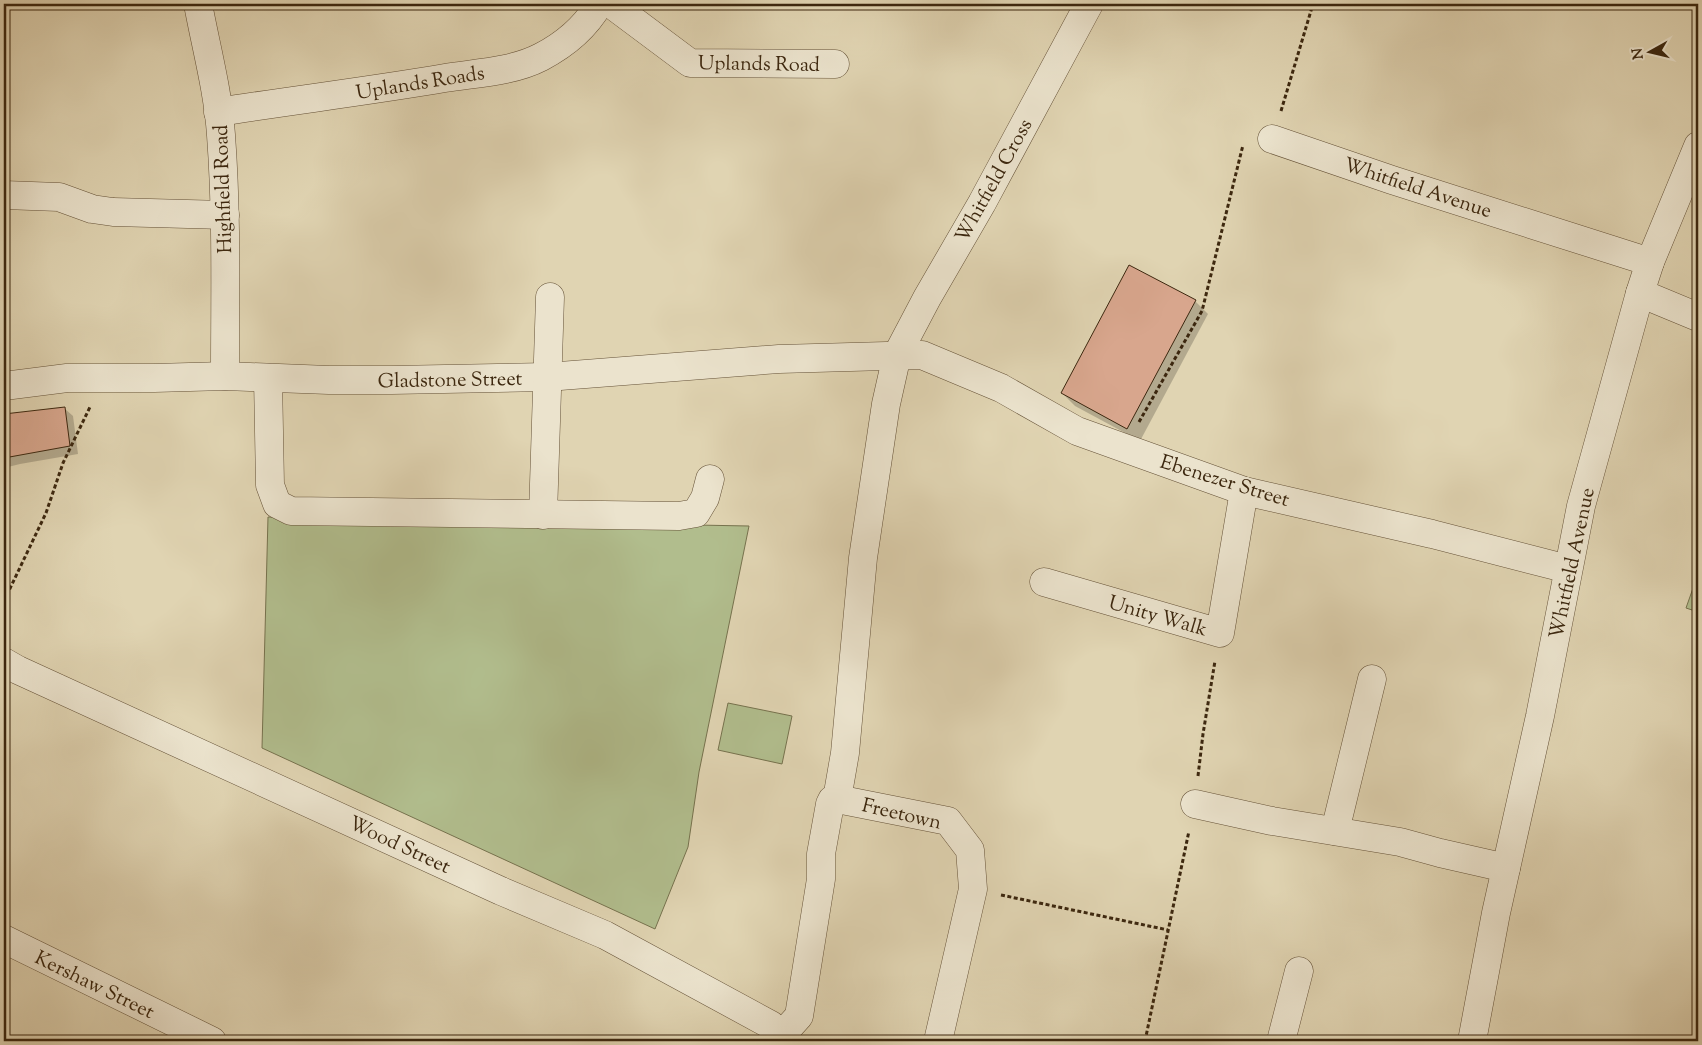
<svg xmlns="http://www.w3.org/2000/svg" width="1702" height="1045" font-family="'Sorts Mill Goudy',serif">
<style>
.green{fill:#b1bd8d;stroke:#76724e}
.shadow{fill:#0003}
.building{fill:#d8a68d;stroke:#3c270f}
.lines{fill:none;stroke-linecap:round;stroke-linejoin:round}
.minor-casing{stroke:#655238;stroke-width:29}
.path{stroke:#3c270f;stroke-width:3;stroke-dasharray:4 2.5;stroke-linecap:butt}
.minor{stroke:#ebe3cd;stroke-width:28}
.labels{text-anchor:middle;stroke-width:4;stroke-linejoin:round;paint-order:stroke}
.street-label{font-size:20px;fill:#3c270f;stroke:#ebe3cd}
</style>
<rect width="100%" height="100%" fill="#e0d4b2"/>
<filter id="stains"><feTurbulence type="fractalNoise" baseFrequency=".004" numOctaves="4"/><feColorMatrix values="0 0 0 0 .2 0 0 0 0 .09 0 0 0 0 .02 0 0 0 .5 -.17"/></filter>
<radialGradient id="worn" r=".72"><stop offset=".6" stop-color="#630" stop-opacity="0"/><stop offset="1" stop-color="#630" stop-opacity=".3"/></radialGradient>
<!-- green -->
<g class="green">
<path d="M268 517 749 526 699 772 688 847 655 929 262 748Z"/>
<path d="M1698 574V612L1686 608Z"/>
<path d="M728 703 792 716 782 764 718 750Z"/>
</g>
<!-- shadow -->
<g class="shadow">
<path d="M1195 301 1208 314 1140 441 1075 406 1062 393Z"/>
<path d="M64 408 73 416 78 454 20 464 4 468V415Z"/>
</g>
<!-- building -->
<g class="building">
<path d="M1129 265 1196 300 1127 429 1061 393Z"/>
<path d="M65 407 70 446 4 458V414Z"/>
</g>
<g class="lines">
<!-- minor casing -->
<g class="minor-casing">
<g id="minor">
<path d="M198 4C206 47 218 91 221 135 227 215 225 296 225 376"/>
<path d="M611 4 690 63 835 64"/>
<path d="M218 112C294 100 369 91 445 78 476 73 512 72 541 57 566 44 585 28 599 4"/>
<path d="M1272 139 1392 180 1650 262"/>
<path d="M4 195 59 197 92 209 113 212 225 215"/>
<path d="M1640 293 1698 317"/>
<path d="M268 378 270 485 277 504 291 511 679 516 696 513 705 498 710 479"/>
<path d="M4 386 67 378H154L225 376 329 380H392L547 377 779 359 922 355 1001 388 1077 431 1244 491 1432 534 1568 569"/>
<path d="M543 515 550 297"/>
<path d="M1044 582 1220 633 1244 491"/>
<path d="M4 662 18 670 501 891 605 935 771 1025 786 1041"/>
<path d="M837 799 845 753 863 558 886 404 897 355 927 298 982 203 1089 4"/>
<path d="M1195 804 1272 821 1400 842 1440 853 1506 868"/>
<path d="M1335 831 1372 679"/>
<path d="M4 939 212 1041"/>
<path d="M781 1036 799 1016 821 879V854L830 804 832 800 837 799 948 821 970 850 973 889 938 1041"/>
<path d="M1281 1041 1299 971"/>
<path d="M1472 1041 1496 913 1540 716 1581 506 1640 293 1650 262 1698 146"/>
</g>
</g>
<!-- path -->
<g class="path">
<path d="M1281 111 1313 4"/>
<path d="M1139 422 1202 311 1243 145"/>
<path d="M4 601 46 513 63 463 90 407"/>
<path d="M1198 776 1203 734 1215 661"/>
<path d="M1001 895 1168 930"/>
<path d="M1145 1041 1189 831"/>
</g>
<!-- minor -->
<use href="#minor" class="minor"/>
</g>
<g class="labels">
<!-- street labels -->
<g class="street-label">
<text transform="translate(759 63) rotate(1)" y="7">Uplands Road</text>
<text transform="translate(420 82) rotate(-9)" y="7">Uplands Roads</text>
<text transform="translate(993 180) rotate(-61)" y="7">Whitfield Cross</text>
<text transform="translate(1418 187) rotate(18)" y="7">Whitfield Avenue</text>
<text transform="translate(222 189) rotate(-92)" y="7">Highfield Road</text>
<text transform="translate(450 379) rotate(-1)" y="7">Gladstone Street</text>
<text transform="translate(1225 480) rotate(17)" y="7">Ebenezer Street</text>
<text transform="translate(1571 563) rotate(-78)" y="7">Whitfield Avenue</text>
<text transform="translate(1158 615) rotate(16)" y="7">Unity Walk</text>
<text transform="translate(902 813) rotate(13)" y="7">Freetown</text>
<text transform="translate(400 844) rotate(25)" y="7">Wood Street</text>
<text transform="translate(95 984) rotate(26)" y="7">Kershaw Street</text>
</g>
</g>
<!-- margin -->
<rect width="1702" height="1045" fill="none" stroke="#e0d4b2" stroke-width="20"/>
<rect x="5" y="5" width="1692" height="1035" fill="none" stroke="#3c270f" stroke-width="2.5"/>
<rect x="10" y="10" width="1682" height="1025" fill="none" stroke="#3c270f"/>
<!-- north arrow -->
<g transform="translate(1650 52) rotate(262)" stroke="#ebe3cd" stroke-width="4" paint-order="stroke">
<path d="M0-4L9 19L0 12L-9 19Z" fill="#3c270f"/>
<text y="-8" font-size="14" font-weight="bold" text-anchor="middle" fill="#3c270f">N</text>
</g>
<rect width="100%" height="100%" filter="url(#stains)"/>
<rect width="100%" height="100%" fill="url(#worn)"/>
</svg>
